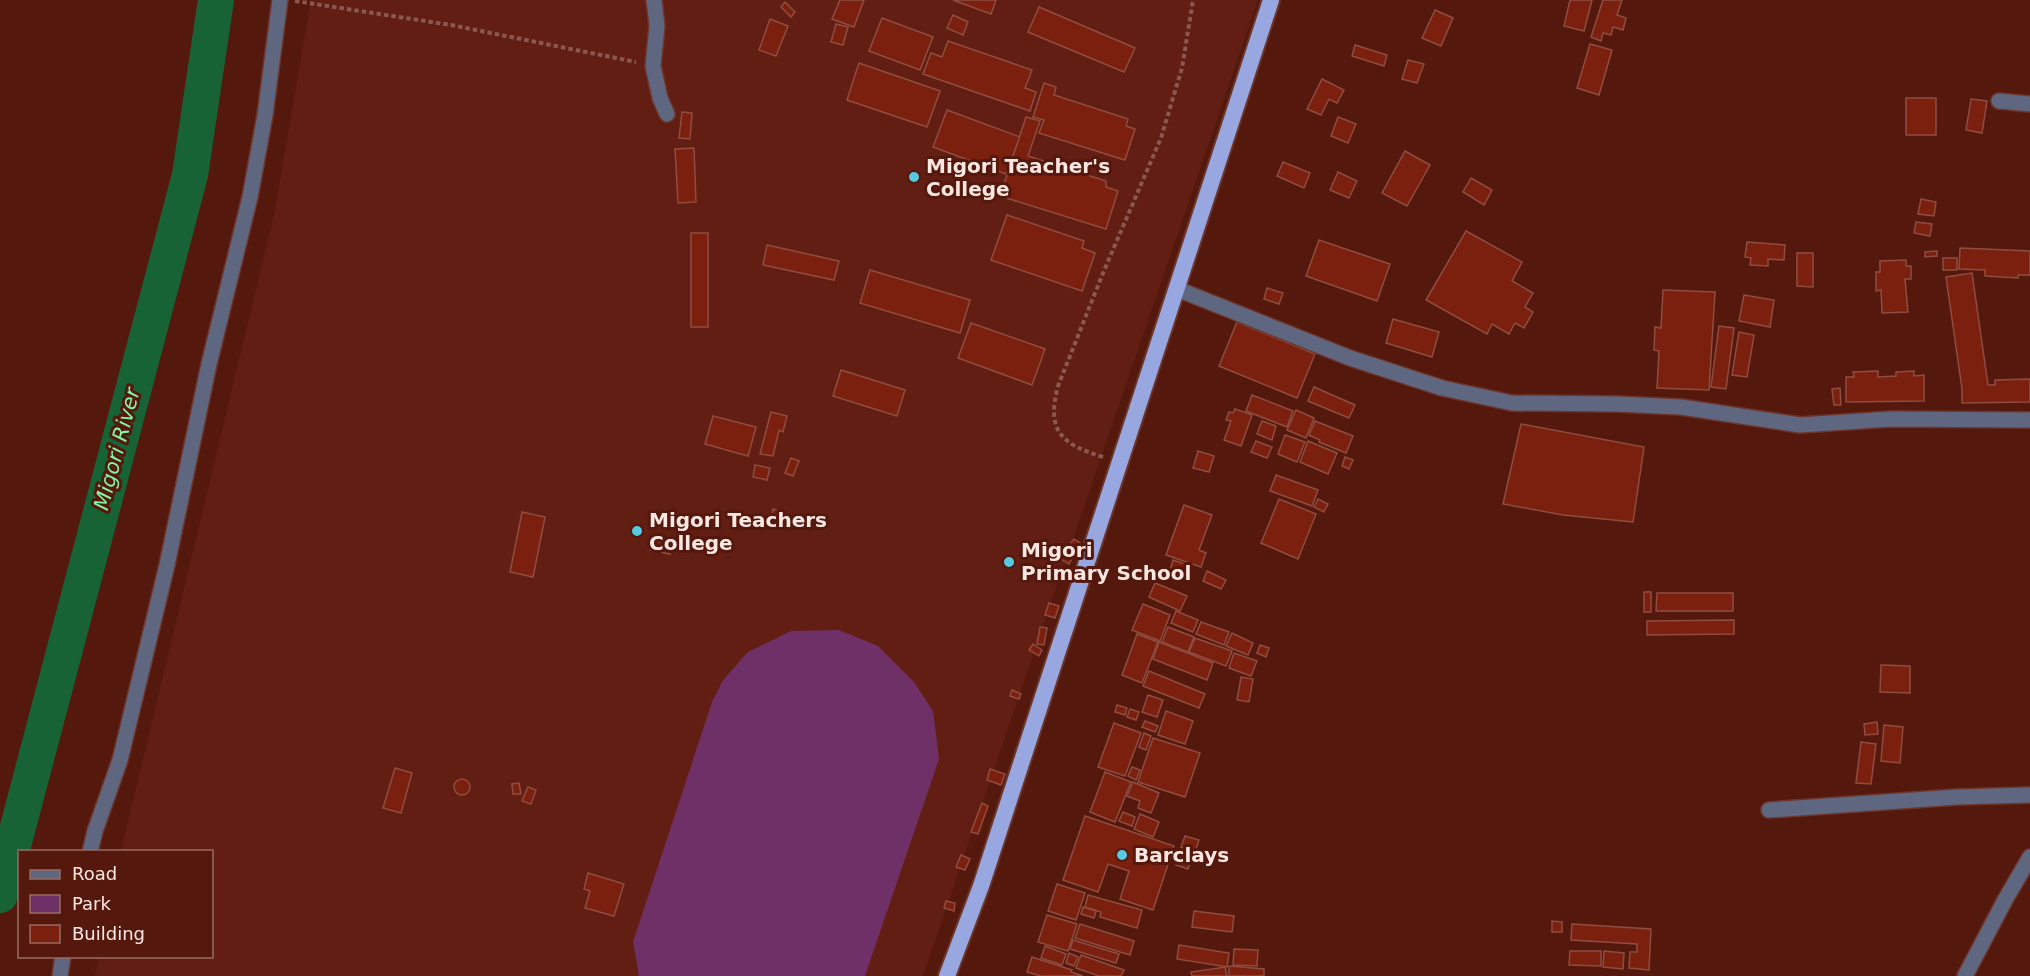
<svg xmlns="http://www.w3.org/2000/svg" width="2030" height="976" font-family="'DejaVu Sans',sans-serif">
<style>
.built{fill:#621e12}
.green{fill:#6f3067}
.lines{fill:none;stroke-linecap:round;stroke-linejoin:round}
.river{stroke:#186336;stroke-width:36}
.building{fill:#7b1f0f;stroke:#8f4d40;stroke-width:1.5}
.minor-casing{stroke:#6c352b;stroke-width:18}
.trunk-casing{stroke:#6c352b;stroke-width:20}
.path{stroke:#89584f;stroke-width:4;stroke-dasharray:4.5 3;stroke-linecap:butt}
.minor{stroke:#5f6680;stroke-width:15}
.trunk{stroke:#98a7e0;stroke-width:16}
.poi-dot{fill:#55cae0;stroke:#54180d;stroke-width:2}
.labels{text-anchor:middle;stroke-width:6;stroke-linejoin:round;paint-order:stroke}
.poi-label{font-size:20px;font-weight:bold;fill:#ffe7e2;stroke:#54180d;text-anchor:start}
.water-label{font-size:21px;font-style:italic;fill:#7ef7a5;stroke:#54180d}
</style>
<rect width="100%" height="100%" fill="#54180d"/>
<!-- built -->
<path class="built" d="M311 0H1258L923 976H95L99 957 212 956V852L121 851 275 210Z"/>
<!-- green -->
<path class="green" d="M839 630 878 646 914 682 933 711 939 759 865 976H639L633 942 712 702 723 680 748 652 791 631Z"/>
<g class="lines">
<!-- river -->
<path class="river" d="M0 895 190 175 216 0"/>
</g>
<!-- building -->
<g class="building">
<path d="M840 0H864L854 27 832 19Z"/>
<path d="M953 0H996L991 14Z"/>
<path d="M1570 0H1592L1584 31 1564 26Z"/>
<path d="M1603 0H1622L1617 15 1626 18 1623 30 1613 27 1611 35 1603 33 1601 41 1591 37Z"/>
<path d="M785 2 795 12 791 17 781 7Z"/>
<path d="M1039 7 1135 48 1124 72 1028 32Z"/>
<path d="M1435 10 1453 18 1441 46 1422 38Z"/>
<path d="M953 15 968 22 963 35 947 28Z"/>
<path d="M882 18 933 37 920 70 869 51Z"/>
<path d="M770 19 788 26 776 56 759 50Z"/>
<path d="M836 24 848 27 843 45 831 42Z"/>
<path d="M948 41 1032 70 1025 88 1036 92 1030 111 923 74 931 53 942 57Z"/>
<path d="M1590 44 1612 50 1599 95 1577 88Z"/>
<path d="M1355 45 1387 55 1384 66 1352 56Z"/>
<path d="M1408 60 1424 64 1417 83 1402 79Z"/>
<path d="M859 63 940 91 927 127 847 100Z"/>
<path d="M1322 79 1344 90 1337 103 1329 99 1321 115 1307 109Z"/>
<path d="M1044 83 1056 87 1054 95 1128 119 1126 126 1135 129 1125 160 1039 133 1044 120 1033 117Z"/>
<rect x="1906" y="98" width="30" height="37"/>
<path d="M1971 99 1987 101 1982 133 1966 130Z"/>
<path d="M947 110 1020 137 1006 174 933 147Z"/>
<path d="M682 112 692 113 690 139 679 138Z"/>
<path d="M1026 117 1040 121 1028 156 1106 181V187L1118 191 1106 229 1000 196Z"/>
<path d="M1338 117 1356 124 1348 143 1331 136Z"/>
<path d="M694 148 696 202 678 203 675 149Z"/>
<path d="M1405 151 1430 165 1407 206 1382 193Z"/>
<path d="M1283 162 1310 173 1304 188 1277 176Z"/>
<path d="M1338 172 1357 181 1349 198 1330 190Z"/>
<path d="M1471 178 1492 190 1484 205 1463 192Z"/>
<path d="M1921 199 1936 202 1934 216 1918 214Z"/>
<path d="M1007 215 1084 241 1082 248 1095 253 1082 291 991 260Z"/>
<path d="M1916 222 1932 224 1930 236 1914 233Z"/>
<path d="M1466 231 1522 262 1512 281 1533 293 1525 307 1533 312 1524 328 1515 323 1509 334 1492 324 1487 334 1426 300Z"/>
<rect x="691" y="233" width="17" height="94"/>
<path d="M1319 240 1390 264 1377 301 1306 276Z"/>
<path d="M1747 242 1785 245 1784 260 1768 259V266L1750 265 1751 258 1745 257Z"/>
<path d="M767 245 839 261 834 280 763 265Z"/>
<path d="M1960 248 2030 251V275H2018V278L1985 276V270L1959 269Z"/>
<path d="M1937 251V256L1925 257V252Z"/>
<path d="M1797 253H1813V287L1797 286Z"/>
<rect x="1943" y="258" width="14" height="12"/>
<path d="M1906 260V266H1911V279H1905L1908 312 1882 313 1881 290 1876 291V272H1880V261Z"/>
<path d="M870 270 970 300 960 333 860 303Z"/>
<path d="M1972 273 1988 385H1995V380L2030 379V402L1962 403V389L1946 277Z"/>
<path d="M1267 288 1283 293 1279 304 1264 299Z"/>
<path d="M1663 290 1715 292 1709 390 1657 388 1659 351 1654 350 1655 327 1661 328Z"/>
<path d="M1744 295 1774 300 1770 327 1739 321Z"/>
<path d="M1393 319 1439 332 1432 357 1386 343Z"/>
<path d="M1237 322 1315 354 1297 398 1219 366Z"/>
<path d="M971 323 1045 349 1032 385 958 358Z"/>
<path d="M1719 326 1734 328 1726 389 1711 387Z"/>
<path d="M1739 332 1754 335 1747 377 1732 375Z"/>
<path d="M841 370 905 390 897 416 833 396Z"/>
<path d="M1878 371V377L1896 376V372L1914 371V376L1924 375V401L1846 402V377H1854L1853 372Z"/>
<path d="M1314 387 1355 405 1349 418 1308 401Z"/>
<path d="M1840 388 1841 405H1834L1832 389Z"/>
<path d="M1252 395 1293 411 1287 427 1246 411Z"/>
<path d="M1235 409 1252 415 1241 446 1224 440 1231 421 1226 420 1229 412 1233 413Z"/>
<path d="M1296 410 1314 418 1306 438 1287 430Z"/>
<path d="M771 412 787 416 783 432 779 430 773 456 760 454Z"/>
<path d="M713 416 756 427 748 456 705 444Z"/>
<path d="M1262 421 1276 426 1272 440 1257 434Z"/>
<path d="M1315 421 1353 436 1346 453 1319 442 1320 440 1309 435Z"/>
<path d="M1521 424 1644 447 1633 522 1563 515 1503 504Z"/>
<path d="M1285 435 1305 442 1297 462 1278 454Z"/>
<path d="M1256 441 1272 447 1267 458 1251 452Z"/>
<path d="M1308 441 1337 453 1328 474 1300 462Z"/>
<path d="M1198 451 1214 456 1209 472 1193 468Z"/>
<path d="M1345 457 1353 460 1349 469 1342 466Z"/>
<path d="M791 458 799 461 793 476 785 473Z"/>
<path d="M755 465 770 468 767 480 753 477Z"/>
<path d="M1276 475 1318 490 1312 506 1270 491Z"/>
<path d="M1279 499 1316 514 1298 559 1261 543Z"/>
<path d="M1318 499 1328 504 1324 512 1314 507Z"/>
<path d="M1184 505 1212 515 1199 550 1206 553 1201 567 1166 555Z"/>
<path d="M773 509 780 511 778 520 771 519Z"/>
<path d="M522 512 545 517 533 577 510 572Z"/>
<path d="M1074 539 1080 543 1075 549 1069 545Z"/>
<path d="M652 540 672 544 670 554 650 550Z"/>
<path d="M1064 549 1074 555 1069 564 1059 558Z"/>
<path d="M1173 560 1188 565 1184 575 1170 570Z"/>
<path d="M1207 571 1226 580 1221 589 1203 581Z"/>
<path d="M1155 583 1187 596 1180 611 1149 597Z"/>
<rect x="1644" y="592" width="7" height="20"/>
<path d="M1657 593H1733V611H1656Z"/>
<path d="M1049 603 1059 606 1055 618 1045 615Z"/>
<path d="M1143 604 1170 615 1160 641 1132 630Z"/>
<path d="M1176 611 1198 620 1193 632 1171 623Z"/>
<path d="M1734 620V634L1647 635V621Z"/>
<path d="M1201 622 1229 632 1224 645 1196 634Z"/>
<path d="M1040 627 1047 628 1044 645 1037 644Z"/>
<path d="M1168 627 1194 637 1188 652 1162 642Z"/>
<path d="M1232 633 1253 643 1248 655 1226 646Z"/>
<path d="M1137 634 1158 642 1142 683 1122 675Z"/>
<path d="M1195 638 1232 651 1226 666 1189 652Z"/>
<path d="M1159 642 1213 663 1207 680 1153 659Z"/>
<path d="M1033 644 1042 650 1039 656 1029 650Z"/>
<path d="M1260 645 1269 648 1266 657 1257 653Z"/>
<path d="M1234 653 1257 661 1251 676 1229 668Z"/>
<path d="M1881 665 1910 666V693L1880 692Z"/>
<path d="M1149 671 1205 694 1199 708 1143 686Z"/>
<path d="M1241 677 1253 679 1249 702 1237 700Z"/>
<path d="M1012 690 1021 694 1019 699 1010 696Z"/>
<path d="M1148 695 1163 700 1157 717 1142 712Z"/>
<path d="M1117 705 1127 708 1125 715 1115 712Z"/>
<path d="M1130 709 1139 712 1136 720 1127 717Z"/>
<path d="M1166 711 1193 721 1185 744 1158 735Z"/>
<path d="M1145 721 1158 726 1155 732 1142 727Z"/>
<path d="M1877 722 1878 734 1865 735 1864 724Z"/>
<path d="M1114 723 1141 733 1125 776 1098 767Z"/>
<path d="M1884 725 1903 727 1900 763 1881 761Z"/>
<path d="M1144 733 1151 736 1146 750 1139 747Z"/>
<path d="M1153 738 1200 753 1185 797 1138 782Z"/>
<path d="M1861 742 1876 744 1871 784 1856 783Z"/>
<path d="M1132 767 1140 770 1136 780 1128 776Z"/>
<path d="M395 768 412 773 401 813 383 808Z"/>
<path d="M990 769 1005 774 1001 785 987 780Z"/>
<path d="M1105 772 1131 782 1115 822 1090 812Z"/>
<circle cx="462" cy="787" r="8"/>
<path d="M1133 782 1159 793 1151 813 1138 808 1140 801 1127 796Z"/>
<path d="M519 783 521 794H513L512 784Z"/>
<path d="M528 787 536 790 531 804 522 801Z"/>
<path d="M982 803 988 806 978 834 971 832Z"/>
<path d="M1123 812 1135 817 1132 826 1119 821Z"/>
<path d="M1140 814 1159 822 1153 837 1134 829Z"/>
<path d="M1085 816 1174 846 1153 910 1120 899 1129 871 1108 864 1098 892 1063 880Z"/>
<path d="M1185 836 1199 840 1195 852 1181 847Z"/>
<path d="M1181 850 1193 854 1188 869 1176 865Z"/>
<path d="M961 855 970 859 965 870 956 867Z"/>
<path d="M588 873 624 884 614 916 585 908 590 891 584 889Z"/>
<path d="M1057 884 1085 893 1076 920 1048 911Z"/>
<path d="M1088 895 1142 910 1137 928 1100 917 1101 912 1085 907Z"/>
<path d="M946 901 955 903 954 911 944 908Z"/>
<path d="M1083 907 1096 911 1094 918 1081 914Z"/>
<path d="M1194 911 1234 916 1232 932 1192 927Z"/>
<path d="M1047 915 1077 924 1068 951 1038 942Z"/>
<path d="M1552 921 1562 922V932H1552Z"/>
<path d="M1080 924 1134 941 1130 955 1075 938Z"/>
<path d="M1572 924 1651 929 1649 970 1629 968 1630 952H1637V944L1571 940Z"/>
<path d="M1073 940 1119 954 1116 963 1070 949Z"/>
<path d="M1179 945 1229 953 1227 967 1177 959Z"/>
<path d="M1045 946 1066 954 1062 965 1041 958Z"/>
<path d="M1234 949 1258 950 1257 966 1233 965Z"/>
<path d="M1570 951H1601V966L1569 965Z"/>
<path d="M1604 951 1624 953 1623 969 1603 967Z"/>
<path d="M1069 953 1078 957 1074 966 1066 963Z"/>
<path d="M1081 955 1124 970 1121 976H1099L1076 968Z"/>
<path d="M1032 957 1072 970 1071 972 1083 976H1041L1027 972Z"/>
<path d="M1229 966 1264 969V976H1229Z"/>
<path d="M1225 967 1227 976H1192L1191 972Z"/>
</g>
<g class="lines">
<!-- minor casing -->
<g class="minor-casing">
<g id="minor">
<path d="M654 0 657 26 653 66 660 98 667 114"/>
<path d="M1999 101 2030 104"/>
<path d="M1177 289 1350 358 1442 388 1512 403 1617 404 1681 407 1800 425 1891 419 2030 420"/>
<path d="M1769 810 1957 797 2030 795"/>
<path d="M90 852 95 831 120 760 167 565 209 364 250 197 265 115 280 0"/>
<path d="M60 976 63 956"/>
<path d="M1965 976 2005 900 2030 857"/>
</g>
</g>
<!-- trunk casing -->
<g class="trunk-casing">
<path id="trunk" d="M947 976 981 886 1271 0"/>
</g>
<!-- path -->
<g class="path">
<path d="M295 1 451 25 636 62"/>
<path d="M1103 457C1061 444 1046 431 1058 386L1103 273 1161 138 1182 68 1193 0"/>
</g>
<!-- minor -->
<use href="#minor" class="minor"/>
<!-- trunk -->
<use href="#trunk" class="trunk"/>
</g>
<!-- markers -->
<g class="poi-dot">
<circle cx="914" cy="177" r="6"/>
<circle cx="637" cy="531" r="6"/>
<circle cx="1009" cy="562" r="6"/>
<circle cx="1122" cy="855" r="6"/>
</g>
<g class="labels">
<!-- poi labels -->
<g class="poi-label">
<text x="926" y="173">Migori Teacher's<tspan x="926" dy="23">College</tspan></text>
<text x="649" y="527">Migori Teachers<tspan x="649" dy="23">College</tspan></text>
<text x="1021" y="557">Migori<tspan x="1021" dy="23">Primary School</tspan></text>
<text x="1134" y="862">Barclays</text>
</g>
<!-- water labels -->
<g class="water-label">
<text transform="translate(117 449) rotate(-75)" y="7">Migori River</text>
</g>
</g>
<!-- legend -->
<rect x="18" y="850" width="195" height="108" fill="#54180d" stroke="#986b62" stroke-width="1.5"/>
<rect x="30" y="870" width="30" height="9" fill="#5f6680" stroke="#986b62" stroke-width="1.5"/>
<text x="72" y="880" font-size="18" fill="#ffe7e2">Road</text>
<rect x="30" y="895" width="30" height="18" fill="#6f3067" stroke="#986b62" stroke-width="1.5"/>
<text x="72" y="910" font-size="18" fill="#ffe7e2">Park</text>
<rect x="30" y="925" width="30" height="18" fill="#7b1f0f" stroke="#986b62" stroke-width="1.5"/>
<text x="72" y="940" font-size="18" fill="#ffe7e2">Building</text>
</svg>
